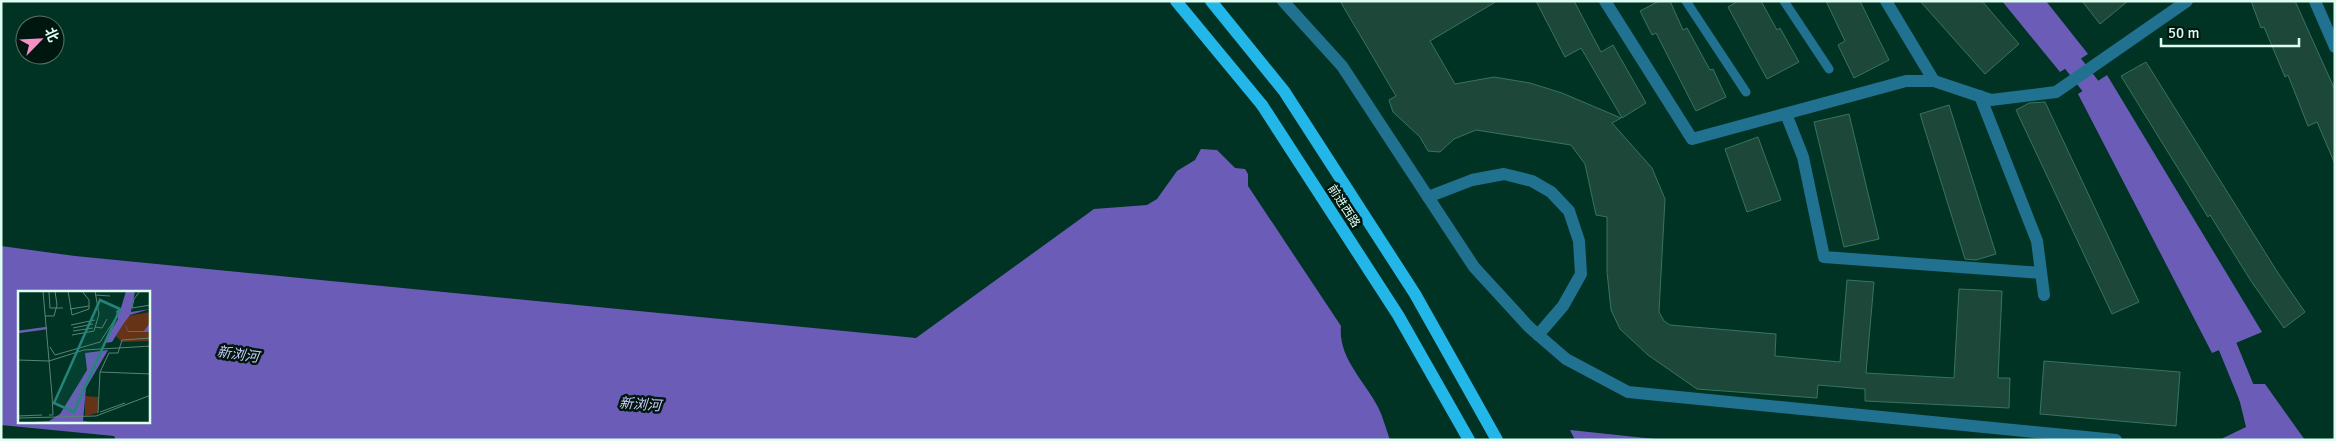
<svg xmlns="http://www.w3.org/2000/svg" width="2336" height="441" font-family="Signika,'Noto Sans SC',sans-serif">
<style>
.water{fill:#6b5db7;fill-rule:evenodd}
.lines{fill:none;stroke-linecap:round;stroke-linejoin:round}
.canal{stroke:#6b5db7;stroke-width:19}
.building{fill:#1d4839;stroke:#37745f}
.service{stroke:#217290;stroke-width:9}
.minor{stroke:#217290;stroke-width:12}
.primary{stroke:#23b6e8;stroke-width:12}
.primary-bridge{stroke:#23b6e8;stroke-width:12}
.labels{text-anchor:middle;stroke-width:5;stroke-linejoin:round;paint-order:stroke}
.street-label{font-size:12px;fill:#defdf0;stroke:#00170f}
.water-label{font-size:14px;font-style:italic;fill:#cfccfc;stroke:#00170f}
.inset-river{fill:none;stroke:#6b5db7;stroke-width:2.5}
.inset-road{fill:none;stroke:#598476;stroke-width:1}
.view{fill:#24847b;fill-opacity:0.15;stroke:#24847b;stroke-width:2.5}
.inset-edge{fill:none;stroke:#defdf0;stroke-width:2.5}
</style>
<rect width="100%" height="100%" fill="#003324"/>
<!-- water -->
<g class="water">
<path d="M2002 1H2046L2088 54 2060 72Z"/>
<path d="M2107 75 2262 332 2212 353 2078 94Z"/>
<path d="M1201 149 1217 150 1235 168 1245 169 1248 174V186L1341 326C1338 358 1364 380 1378 407 1383 417 1386 429 1390 440H116L114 436 1 425V246L75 256 916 338 1094 209 1147 205 1157 199 1177 171 1195 160ZM19 292H149V422H19Z"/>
<path d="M2254 384H2265L2305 440H2219L2246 427 2238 394Z"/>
<path d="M1570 430 1664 440H1575Z"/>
</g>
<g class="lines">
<!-- canal -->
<g class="canal">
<path d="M2057 43 2106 106"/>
<path d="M2218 323 2266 440"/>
</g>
</g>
<!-- building -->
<g class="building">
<path d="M1340 1H1497L1430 41 1455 84 1494 77 1530 83 1562 93 1621 118 1612 123 1652 168 1665 199 1659 312 1664 321 1670 325 1776 334 1775 356 1840 362 1847 280 1874 282 1866 373 1954 378 1959 289 2002 291 1998 378H2010L2009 408 1865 401V389L1818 385 1817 398 1697 389 1648 355 1620 329 1611 310 1607 272V217L1596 215 1585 164 1571 145 1476 130 1454 139 1440 152 1428 151 1420 137 1393 112 1389 100 1396 96Z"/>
<path d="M1536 1H1574L1601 52 1613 45 1646 103 1622 118 1581 48 1565 57Z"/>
<path d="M1659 1H1670L1683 30 1687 28 1710 70 1713 69 1726 97 1696 111 1656 33 1652 35 1640 11Z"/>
<path d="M1738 1H1761L1777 30 1780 28 1799 62 1767 79 1728 7Z"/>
<path d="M1826 1H1860L1889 60 1854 78 1838 45 1845 41Z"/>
<path d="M1920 1H1982L2019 44 1985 74Z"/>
<path d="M2082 1H2128L2100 24Z"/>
<path d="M2251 1H2295L2335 90V164L2317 122 2308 126 2288 75 2285 77 2264 27 2261 28Z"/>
<path d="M2146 62 2278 273 2305 312 2284 328 2251 281 2210 215 2208 217 2121 76Z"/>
<path d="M2045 102 2139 302 2112 314 2016 110 2029 103Z"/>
<path d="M1949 105 1996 254 1976 260 1965 259 1920 114Z"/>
<path d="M1849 114 1879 239 1844 247 1814 122Z"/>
<path d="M1758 137 1781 200 1747 212 1725 149Z"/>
<path d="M2044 361 2180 372 2176 426 2040 414Z"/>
</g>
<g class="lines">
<!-- service -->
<g class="service">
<path d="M1686 1 1746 92"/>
<path d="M1784 1 1829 69"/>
</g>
<!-- minor -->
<g class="minor">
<path d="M1283 1 1342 66 1474 267 1529 327 1566 359 1628 392 2116 440"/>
<path d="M1605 1 1692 139 1906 81H1934L1991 100 2056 92 2187 1"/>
<path d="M1886 1 1934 81"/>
<path d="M2315 1 2335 47"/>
<path d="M1980 96 2037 241 2044 295"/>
<path d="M1786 114 1803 157 1824 257 2041 273"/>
<path d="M1428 197 1472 180 1504 174 1532 181 1551 192 1569 211 1579 241 1581 274 1563 306 1538 335"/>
</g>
<!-- primary -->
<g class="primary">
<path d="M1176 1 1262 105"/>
<path d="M1211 1 1284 91 1415 294 1497 440"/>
</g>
<!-- primary-bridge -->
<path class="primary-bridge" d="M1262 105 1398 315 1469 440"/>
</g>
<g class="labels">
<!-- street labels -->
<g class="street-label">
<text transform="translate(1344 206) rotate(57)" y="4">前进西路</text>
</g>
<!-- water labels -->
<g class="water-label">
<text transform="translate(238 354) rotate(8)" y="5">新浏河</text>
<text transform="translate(640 404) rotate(4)" y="5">新浏河</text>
</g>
</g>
<!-- overview -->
<g transform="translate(18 291)">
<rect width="132" height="132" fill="#003324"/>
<path d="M132 21V50L104 51 98 45 110 25ZM67 105 80 106V122L67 125Z" fill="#673316"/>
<path d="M108 0H117L113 21 132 18 112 24 106 32 109 37 110 40H126L132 32V41H110L106 32 94 51 86 52 100 28 98 20 103 17ZM90 59 68 97 65 130 81 132H0L31 130 42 123 69 79 67 62Z" fill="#6b5db7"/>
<path class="inset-river" d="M0 41 29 37"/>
<path class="inset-road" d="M25 0 34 104 35 124H31M50 0 54 24 71 18V9L64 0M122 0 116 8 114 17 133 14M31 1 32 17H45M77 4 92 5M52 18 71 15M27 25H36L39 14 37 0M53 34 77 29M77 36 84 37 89 28M55 37 75 33M55 40 75 37M54 44 76 40 81 23 77 0M133 47 104 49 100 62H91L82 81 133 83M32 56 37 64 82 51 99 25M0 69 31 70 66 59 133 55M82 121 107 112M80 122 82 81M0 125 24 124M0 127 78 125 133 104"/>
<path class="view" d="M82 9 102 18 56 121 36 112Z"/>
<rect width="132" height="132" class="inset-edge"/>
</g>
<!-- border -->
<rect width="2336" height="441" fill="none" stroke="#defdf0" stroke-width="5"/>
<!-- north arrow -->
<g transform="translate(40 40) rotate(66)"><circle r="24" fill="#00170f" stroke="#597369"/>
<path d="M0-4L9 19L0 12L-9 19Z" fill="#fa8fc8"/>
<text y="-8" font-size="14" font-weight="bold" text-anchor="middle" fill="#defdf0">北</text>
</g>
<!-- scale -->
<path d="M2161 38v8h138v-8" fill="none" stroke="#defdf0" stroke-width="2.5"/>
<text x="2168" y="38" font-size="15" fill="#defdf0" stroke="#00170f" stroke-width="4" paint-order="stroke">50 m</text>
</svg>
